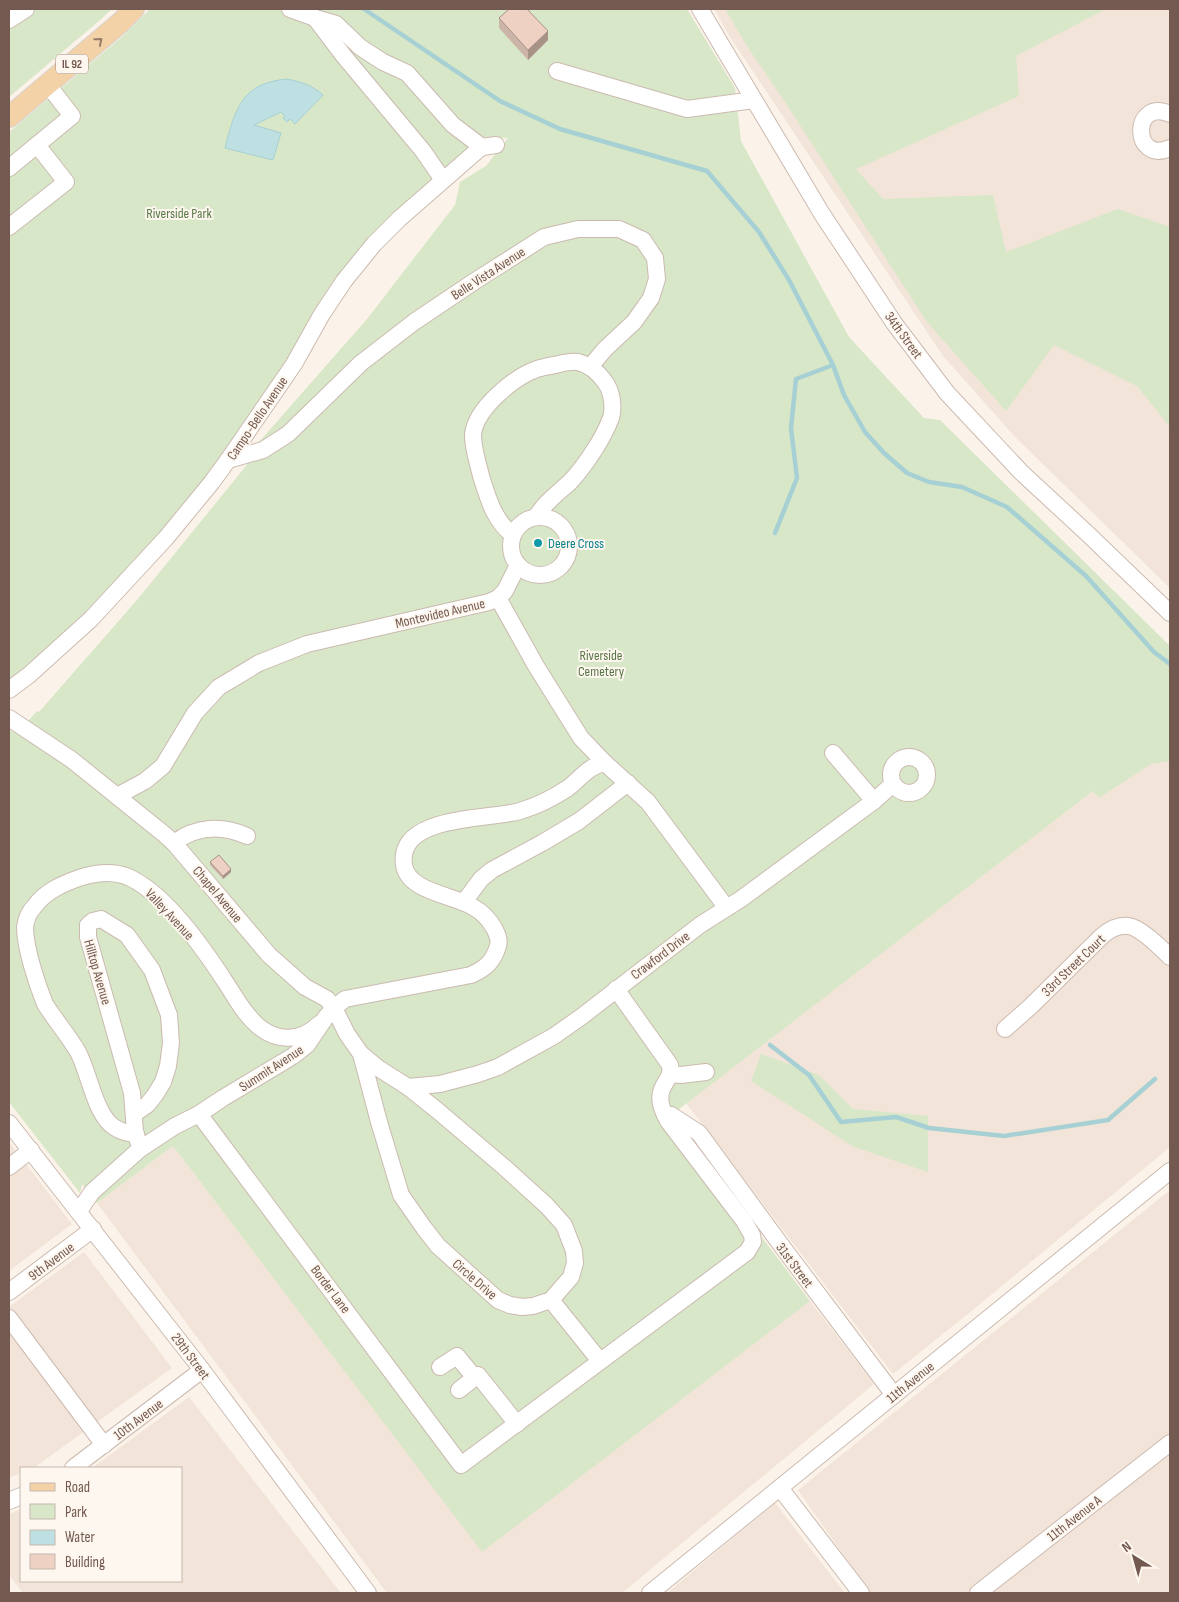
<svg xmlns="http://www.w3.org/2000/svg" width="1179" height="1602" font-family="'Sofia Sans Condensed',sans-serif">
<style>
.residential{fill:#f2e4d8}
.green{fill:#d7e7c8}
.water{fill:#bfe0e3;stroke:#a6d0d4}
.lines{fill:none;stroke-linecap:round;stroke-linejoin:round}
.stream{stroke:#a6d0d4;stroke-width:4.5}
.minor-casing{stroke:#ccbab0;stroke-width:18}
.major-casing{stroke:#d8d1ce;stroke-width:22}
.minor{stroke:#fff;stroke-width:16}
.major{stroke:#f3d2a8;stroke-width:20}
.wall{fill:#cdb4a8}
.shaded-wall{fill:#a79288}
.building{fill:#eed1c3;stroke:#a79288}
.oneway{stroke:#997d6a}
.culture-dot{fill:#0f9aa8;stroke:#fef7ef;stroke-width:2}
.labels{text-anchor:middle;stroke-width:4;stroke-linejoin:round;paint-order:stroke}
.shield{fill:#fef7ef;stroke:#9d887f;stroke-width:1}
.shield-label{font-size:12px;font-weight:bold;fill:#73594f}
.park-label{font-size:14px;fill:#597848;stroke:#fef7ef}
.street-label{font-size:14px;fill:#73594f;stroke:#fef7ef}
.culture-label{font-size:14px;fill:#0d838f;stroke:#fef7ef;text-anchor:start}
</style>
<rect width="100%" height="100%" fill="#fbf3e9"/>
<!-- residential -->
<g class="residential">
<path d="M714 9H1170V588L1016 438 943 356 730 37Z"/>
<path d="M1170 732V1147L974 1309 893 1374 686 1103Z"/>
<path d="M9 1142 72 1224 9 1271Z"/>
<path d="M173 1146 482 1551 810 1301 874 1384 622 1593H387L97 1203Z"/>
<path d="M1170 1190V1593H870L798 1490Z"/>
<path d="M84 1252 172 1368 35 1467 21 1468V1473L9 1478V1307Z"/>
<path d="M189 1397 341 1593H23L9 1575V1514L21 1509V1581H181V1468H92Z"/>
<path d="M775 1503 845 1593H667Z"/>
</g>
<!-- green -->
<g class="green">
<path d="M9 9H112L99 21 9 97Z"/>
<path d="M150 9H687L735 88 741 141 849 337 924 418 940 420 1170 646V761L1151 764 1099 798 1093 791 670 1116 810 1301 482 1552 173 1146 97 1203 82 1184 80 1193 9 1102V730L17 733 37 711 39 712 137 600 254 456 253 449 367 319 455 205 460 182 486 166 508 138 479 137 429 185 300 345 210 477 112 591 9 682V132L123 36Z"/>
<path d="M725 9H1106L1016 56 1019 96 856 169 883 199 993 195 1006 252 1118 209 1170 227V427L1137 386 1054 345 1006 411 927 322 787 105 747 46Z"/>
<path d="M761 1054 819 1075 853 1109 928 1116V1172L854 1147 751 1081Z"/>
</g>
<!-- water -->
<path class="water" d="M287 79C301 82 312 85 323 95L295 124 290 119 287 122 283 118 285 116 281 112 254 125 281 133 273 160 225 148C235 110 241 83 287 79Z"/>
<g class="lines">
<!-- stream -->
<g class="stream">
<path d="M364 9 500 101 560 129 707 171 759 232 789 280 833 365 844 395 865 432 884 453 907 473 929 482 962 487 1007 507 1086 576 1154 652 1170 664"/>
<path d="M775 533 797 478 791 428 796 379 833 365"/>
<path d="M770 1045 809 1075 841 1122 896 1117 929 1128 1004 1136 1108 1120 1155 1079"/>
</g>
<!-- minor casing -->
<g class="minor-casing">
<g id="minor">
<path d="M290 9 315 18 343 55 423 151 443 180"/>
<path d="M700 9 822 214 894 323 947 393 1021 472 1090 536 1170 613"/>
<path d="M315 18 336 24 360 47 383 62 407 73 453 125 482 147"/>
<path d="M9 20 26 9"/>
<path d="M557 71 687 109 754 100"/>
<path d="M1170 114C1131 97 1132 165 1170 148"/>
<path d="M9 168 72 116 48 85"/>
<path d="M9 227 66 182 37 145"/>
<path d="M228 460 263 450 288 434 361 363 414 322 475 281 544 237 578 229H619L643 240 655 258 657 279 651 298 634 322 605 349 590 367"/>
<circle cx="540" cy="546" r="29"/>
<path d="M513 535C494 521 488 498 481 476 478 463 473 449 473 435 475 409 514 377 537 369 543 367 549 366 555 365 562 363 571 361 578 362 590 365 598 372 605 382 612 391 614 407 611 418 603 439 585 466 570 482 558 493 544 503 536 517"/>
<path d="M498 598 505 591 518 565"/>
<path d="M9 690 29 675 91 619 166 538 212 482 228 460 294 364 322 314 344 281 374 244 399 219 478 150 482 147 496 145"/>
<path d="M9 718 72 760 164 834 174 843 269 955 305 987 327 999 334 1008 347 1034 361 1054 378 1068 408 1087 438 1111 504 1167 547 1206 564 1225 574 1251 575 1263 571 1277 551 1300 533 1306 522 1307 510 1305 498 1300 438 1246 424 1228 401 1195 379 1122 361 1054"/>
<path d="M833 753 874 801"/>
<circle cx="909" cy="775" r="18"/>
<path d="M117 796 145 781 163 766 195 713 219 687 259 663 307 644 489 602 498 598 536 666 581 738 605 763 648 802 726 907"/>
<path d="M174 843C196 826 222 825 247 836"/>
<path d="M464 902 481 879 492 870 542 843 579 821 628 783"/>
<path d="M1005 1029 1031 1006 1102 936C1109 930 1118 925 1128 926 1140 927 1161 948 1170 957"/>
<path d="M670 1074 681 1075 706 1072"/>
<path d="M408 1087 440 1084 478 1074 498 1067 554 1036 581 1017 700 925 741 899 874 801 893 784"/>
<path d="M134 1114 147 1105 155 1095 163 1082 168 1066 171 1043 169 1015 152 970 127 935 101 919 93 921 88 925V937L132 1093 135 1132 139 1144"/>
<path d="M199 1114 461 1465 747 1252 753 1242 752 1235 744 1221 668 1121C662 1110 657 1099 663 1087 667 1079 672 1075 670 1065L616 989"/>
<path d="M665 1115H671L699 1133 784 1249 894 1395"/>
<path d="M9 1123 202 1370 368 1593"/>
<path d="M136 1134C128 1133 121 1132 114 1127 95 1115 89 1072 78 1052 68 1035 55 1020 45 1004 37 984 25 948 25 927 26 920 29 912 34 907 45 891 64 883 82 877 96 873 112 871 126 876 165 892 204 949 226 983 236 998 244 1014 258 1026 277 1042 301 1042 319 1024"/>
<path d="M9 1167 31 1150"/>
<path d="M79 1211 92 1192 140 1149 175 1126 199 1114 223 1098 293 1056 307 1045 326 1017 334 1008 345 999 471 975C486 968 493 962 498 946 500 939 497 934 494 928 489 919 482 912 473 907 454 895 408 892 404 865 397 814 490 820 520 811 537 806 553 798 568 788 581 778 588 766 605 763"/>
<path d="M9 1292 93 1229"/>
<path d="M551 1300 600 1361"/>
<path d="M9 1318 104 1445"/>
<path d="M440 1367 457 1356 475 1378"/>
<path d="M459 1390 478 1375 517 1424"/>
<path d="M73 1468 202 1370"/>
<path d="M780 1488 861 1593"/>
<path d="M9 1501 21 1496"/>
<path d="M650 1593 1170 1171"/>
<path d="M978 1593 1170 1443"/>
</g>
</g>
<!-- major casing -->
<g class="major-casing">
<path id="major" d="M9 117 120 23 134 9"/>
</g>
<!-- minor -->
<use href="#minor" class="minor"/>
<!-- major -->
<use href="#major" class="major"/>
</g>
<!-- wall -->
<g class="wall">
<path d="M499 18 548 40 528 60 499 28Z"/>
<path d="M210 862 231 872 223 879 210 865Z"/>
</g>
<!-- shaded-wall -->
<g class="shaded-wall">
<path d="M548 31V40L528 60V50Z"/>
<path d="M231 869V872L223 879V876Z"/>
</g>
<!-- building -->
<g class="building">
<path d="M509 9H527L548 31 528 50 499 18Z"/>
<path d="M219 855 231 869 223 876 210 862Z"/>
</g>
<!-- one-way arrows -->
<defs><path id="oneway-chevron" d="M-2-3.5L2.5 0L-2 3.5" fill="none" stroke-width="1.6" stroke-linecap="round" stroke-linejoin="round" transform="scale(1.25)"/></defs>
<use class="oneway" href="#oneway-chevron" transform="translate(99 41) rotate(-40)"/>
<!-- markers -->
<circle class="culture-dot" cx="538" cy="543" r="5"/>
<g class="labels">
<!-- shield labels -->
<rect class="shield" x="56" y="54.5" width="32" height="19" rx="4"/>
<g class="shield-label">
<text x="72" y="68">IL 92</text>
</g>
<!-- park labels -->
<g class="park-label">
<text x="179" y="218">Riverside Park</text>
<text x="601" y="660">Riverside<tspan x="601" dy="16">Cemetery</tspan></text>
</g>
<!-- street labels -->
<g class="street-label">
<text transform="translate(488 273) rotate(-33)" y="5">Belle Vista Avenue</text>
<text transform="translate(904 335) rotate(54)" y="5">34th Street</text>
<text transform="translate(257 418) rotate(-56)" y="5">Campo-Bello Avenue</text>
<text transform="translate(440 613) rotate(-13)" y="5">Montevideo Avenue</text>
<text transform="translate(218 894) rotate(50)" y="5">Chapel Avenue</text>
<text transform="translate(170 914) rotate(47)" y="5">Valley Avenue</text>
<text transform="translate(660 955) rotate(-37)" y="5">Crawford Drive</text>
<text transform="translate(1073 965) rotate(-44)" y="5">33rd Street Court</text>
<text transform="translate(98 972) rotate(74)" y="5">Hilltop Avenue</text>
<text transform="translate(271 1068) rotate(-33)" y="5">Summit Avenue</text>
<text transform="translate(51 1261) rotate(-37)" y="5">9th Avenue</text>
<text transform="translate(795 1265) rotate(53)" y="5">31st Street</text>
<text transform="translate(475 1279) rotate(41)" y="5">Circle Drive</text>
<text transform="translate(331 1289) rotate(53)" y="5">Border Lane</text>
<text transform="translate(191 1356) rotate(53)" y="5">29th Street</text>
<text transform="translate(910 1382) rotate(-39)" y="5">11th Avenue</text>
<text transform="translate(138 1419) rotate(-37)" y="5">10th Avenue</text>
<text transform="translate(1074 1518) rotate(-38)" y="5">11th Avenue A</text>
</g>
<!-- culture labels -->
<g class="culture-label">
<text x="548" y="548">Deere Cross</text>
</g>
</g>
<!-- border -->
<rect width="1179" height="1602" fill="none" stroke="#73594f" stroke-width="20"/>
<!-- legend -->
<rect x="20" y="1467" width="162" height="115" fill="#fef7ef" stroke="#c6b8af"/>
<rect x="30" y="1483" width="25" height="8" fill="#f3d2a8" stroke="#c6b8af"/>
<text x="65" y="1492" font-size="15" fill="#73594f">Road</text>
<rect x="30" y="1504" width="25" height="15" fill="#d7e7c8" stroke="#c6b8af"/>
<text x="65" y="1517" font-size="15" fill="#73594f">Park</text>
<rect x="30" y="1530" width="25" height="15" fill="#bfe0e3" stroke="#c6b8af"/>
<text x="65" y="1542" font-size="15" fill="#73594f">Water</text>
<rect x="30" y="1554" width="25" height="15" fill="#eed1c3" stroke="#c6b8af"/>
<text x="65" y="1567" font-size="15" fill="#73594f">Building</text>
<!-- north arrow -->
<g transform="translate(1134 1557) rotate(323)" stroke="#fef7ef" stroke-width="4" paint-order="stroke">
<path d="M0-4L9 19L0 12L-9 19Z" fill="#73594f"/>
<text y="-8" font-size="14" font-weight="bold" text-anchor="middle" fill="#73594f">N</text>
</g>
</svg>
